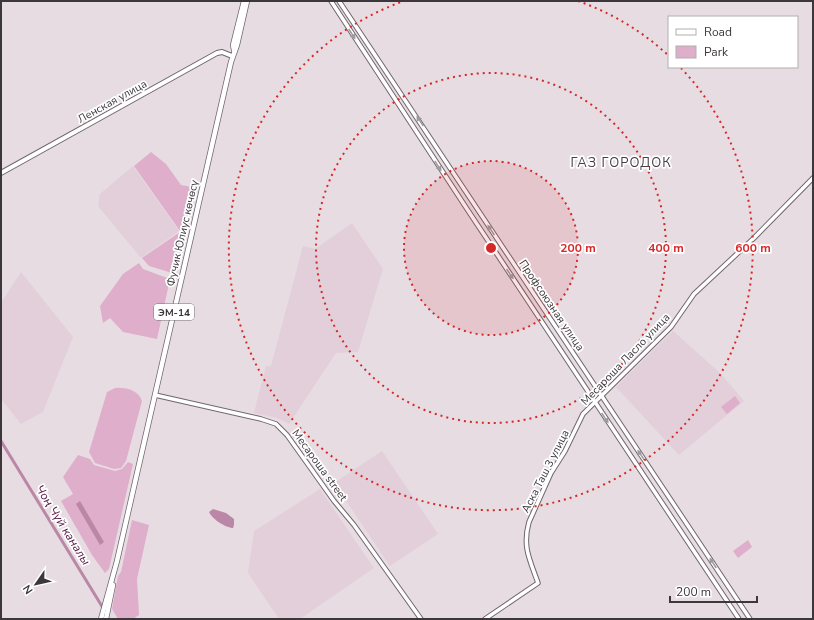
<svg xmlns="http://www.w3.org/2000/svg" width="814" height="620" font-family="'Nunito Sans',sans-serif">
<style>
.built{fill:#e2cfda}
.green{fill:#dfaecb}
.water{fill:#ba87a6}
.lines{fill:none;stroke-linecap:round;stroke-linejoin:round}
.canal{stroke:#ba87a6;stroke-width:3}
.tertiary-casing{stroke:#70666c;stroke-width:5.5}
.secondary-casing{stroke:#70666c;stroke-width:6}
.primary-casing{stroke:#70666c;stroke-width:6}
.tertiary{stroke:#fff;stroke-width:3.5}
.secondary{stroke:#fff;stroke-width:4}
.primary{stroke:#fff;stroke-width:4.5}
.oneway{fill:#9e9b9c}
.ring{fill:none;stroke:#d62828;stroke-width:2;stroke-dasharray:2 4}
.labels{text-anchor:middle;stroke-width:3.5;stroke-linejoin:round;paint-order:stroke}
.shield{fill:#fff;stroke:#767375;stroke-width:1}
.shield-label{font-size:10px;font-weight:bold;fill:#3c373a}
.street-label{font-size:11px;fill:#3c373a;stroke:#fff}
.water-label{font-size:12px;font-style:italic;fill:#551843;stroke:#fff}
.quarter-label{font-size:13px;letter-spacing:1px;fill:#483f44;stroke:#fff}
.centre{fill:#d62828;stroke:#fff;stroke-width:2}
.ring-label{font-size:12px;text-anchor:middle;font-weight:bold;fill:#d62828;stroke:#fff;stroke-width:3.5;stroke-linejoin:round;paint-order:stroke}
</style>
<rect width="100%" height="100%" fill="#e8dce3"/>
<!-- built -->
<g class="built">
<path d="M133 166 179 231 141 258 98 206 100 194Z"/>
<path d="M352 223 383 269 358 352 336 353 289 424 277 418 254 413 266 366H271L303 246 315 249Z"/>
<path d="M21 272 73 337 43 412 21 424 1 399V303Z"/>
<path d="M673 331 720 373 744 401 679 455 616 387Z"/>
<path d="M382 451 438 534 390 566 334 483Z"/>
<path d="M320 489 374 568 300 619H279L248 573 254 531Z"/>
</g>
<!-- green -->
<g class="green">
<path d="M151 152 166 164 181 185 192 187 182 231H180L134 166Z"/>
<path d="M180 232 182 233 172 273 149 266 142 258Z"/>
<path d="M139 263 143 269 170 279 157 339 123 332 110 318 103 323 100 306 123 274Z"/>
<path d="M115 388C126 387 138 390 142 401L126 461 121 468 114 469 95 463 89 452 107 392Z"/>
<path d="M735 396 740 403 727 414 721 407Z"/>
<path d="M78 455 90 459 94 465 115 471 122 469 128 462 133 464 109 569 105 573 92 555 61 501 73 494 63 477Z"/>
<path d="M132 520 149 525 137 579 139 615 133 619H118L112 609 118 576 121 572Z"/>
<path d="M748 540 752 547 738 558 733 551Z"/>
</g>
<!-- water -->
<g class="water">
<path d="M80 501 104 542 100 545 76 504Z"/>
<path d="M213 509 226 513 234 519V525L233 528C226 528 212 519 209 512Z"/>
</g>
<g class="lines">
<!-- canal -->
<path class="canal" d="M1 441 103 608"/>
<!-- tertiary casing -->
<g class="tertiary-casing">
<g id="tertiary">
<path d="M331 1 467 209 739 619"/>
<path d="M339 1 750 619"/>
<path d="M155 395 261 419 276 424 287 435 334 501 354 525 421 619"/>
<path d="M485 619 538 583C530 560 522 547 529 522L551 473 565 451 583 414 671 327 694 294 754 238 813 178"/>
</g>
</g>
<!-- secondary casing -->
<g class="secondary-casing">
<path id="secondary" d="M1 173 217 53 222 52 232 56"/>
</g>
<!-- primary casing -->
<g class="primary-casing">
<g id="primary">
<path d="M234 50 233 45 244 1"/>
<path d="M101 619 117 561 231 62 237 45 247 1"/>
<path d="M106 619 113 585"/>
</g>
</g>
<!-- tertiary -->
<use href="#tertiary" class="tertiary"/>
<!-- secondary -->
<use href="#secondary" class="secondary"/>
<!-- primary -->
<use href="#primary" class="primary"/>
</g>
<!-- one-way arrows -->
<defs><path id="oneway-solid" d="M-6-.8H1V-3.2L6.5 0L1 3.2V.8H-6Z"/></defs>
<g class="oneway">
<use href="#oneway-solid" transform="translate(352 34) rotate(57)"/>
<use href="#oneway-solid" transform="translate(420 121) rotate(-124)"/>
<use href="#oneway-solid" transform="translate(438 166) rotate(57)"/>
<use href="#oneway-solid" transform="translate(491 230) rotate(-124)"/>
<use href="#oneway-solid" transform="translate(510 274) rotate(56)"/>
<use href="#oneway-solid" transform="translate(605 418) rotate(56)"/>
<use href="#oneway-solid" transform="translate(641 455) rotate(-124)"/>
<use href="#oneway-solid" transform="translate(713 563) rotate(-123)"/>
</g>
<!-- distance rings -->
<circle cx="491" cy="248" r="87" fill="#d62828" fill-opacity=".12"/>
<g class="ring">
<circle cx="491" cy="248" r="87"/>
<circle cx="491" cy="248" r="175"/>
<path d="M578 1A262 262 0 0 1 668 55M681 68A262 262 0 1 1 404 1"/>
</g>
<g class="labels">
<!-- shield labels -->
<rect class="shield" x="154" y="304" width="40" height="16" rx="3"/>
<g class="shield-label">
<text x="174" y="316">ЭМ-14</text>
</g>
<!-- street labels -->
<g class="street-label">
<text transform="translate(112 101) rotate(-29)" y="4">Ленская улица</text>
<text transform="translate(182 233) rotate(-77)" y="4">Фучик Юлиус көчөсү</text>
<text transform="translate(552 305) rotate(56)" y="4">Профсоюзная улица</text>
<text transform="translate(625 359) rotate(-46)" y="4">Месароша Ласло улица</text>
<text transform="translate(320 465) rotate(54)" y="4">Месароша street</text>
<text transform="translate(545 471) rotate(-63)" y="4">Аска Таш 3 улица</text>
</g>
<!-- water labels -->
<g class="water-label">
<text transform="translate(63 525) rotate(58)" y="4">Чоң Чүй каналы</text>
</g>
<!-- quarter labels -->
<g class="quarter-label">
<text x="621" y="167">ГАЗ ГОРОДОК</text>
</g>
</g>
<circle cx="491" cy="248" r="6" class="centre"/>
<g class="ring-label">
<text x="578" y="252">200 m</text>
<text x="666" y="252">400 m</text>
<text x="753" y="252">600 m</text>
</g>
<!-- border -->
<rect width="814" height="620" fill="none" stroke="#3c373a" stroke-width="4"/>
<!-- legend -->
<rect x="668" y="16" width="130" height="52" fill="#ffffff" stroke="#b1afb0"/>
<rect x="676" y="29" width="20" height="6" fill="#ffffff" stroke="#b1afb0"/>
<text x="704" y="36" font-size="12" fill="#3c373a">Road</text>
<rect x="676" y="46" width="20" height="12" fill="#dfaecb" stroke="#b1afb0"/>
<text x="704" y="56" font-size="12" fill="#3c373a">Park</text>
<!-- north arrow -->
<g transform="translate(36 584) rotate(236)" stroke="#ffffff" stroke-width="3" paint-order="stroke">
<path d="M0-3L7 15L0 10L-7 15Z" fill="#3c373a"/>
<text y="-6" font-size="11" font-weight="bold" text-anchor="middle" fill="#3c373a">N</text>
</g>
<!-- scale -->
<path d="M670 596v6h87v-6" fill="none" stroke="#3c373a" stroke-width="2"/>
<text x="676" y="596" font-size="12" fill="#3c373a" stroke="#ffffff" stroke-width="3" paint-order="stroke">200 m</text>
</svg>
